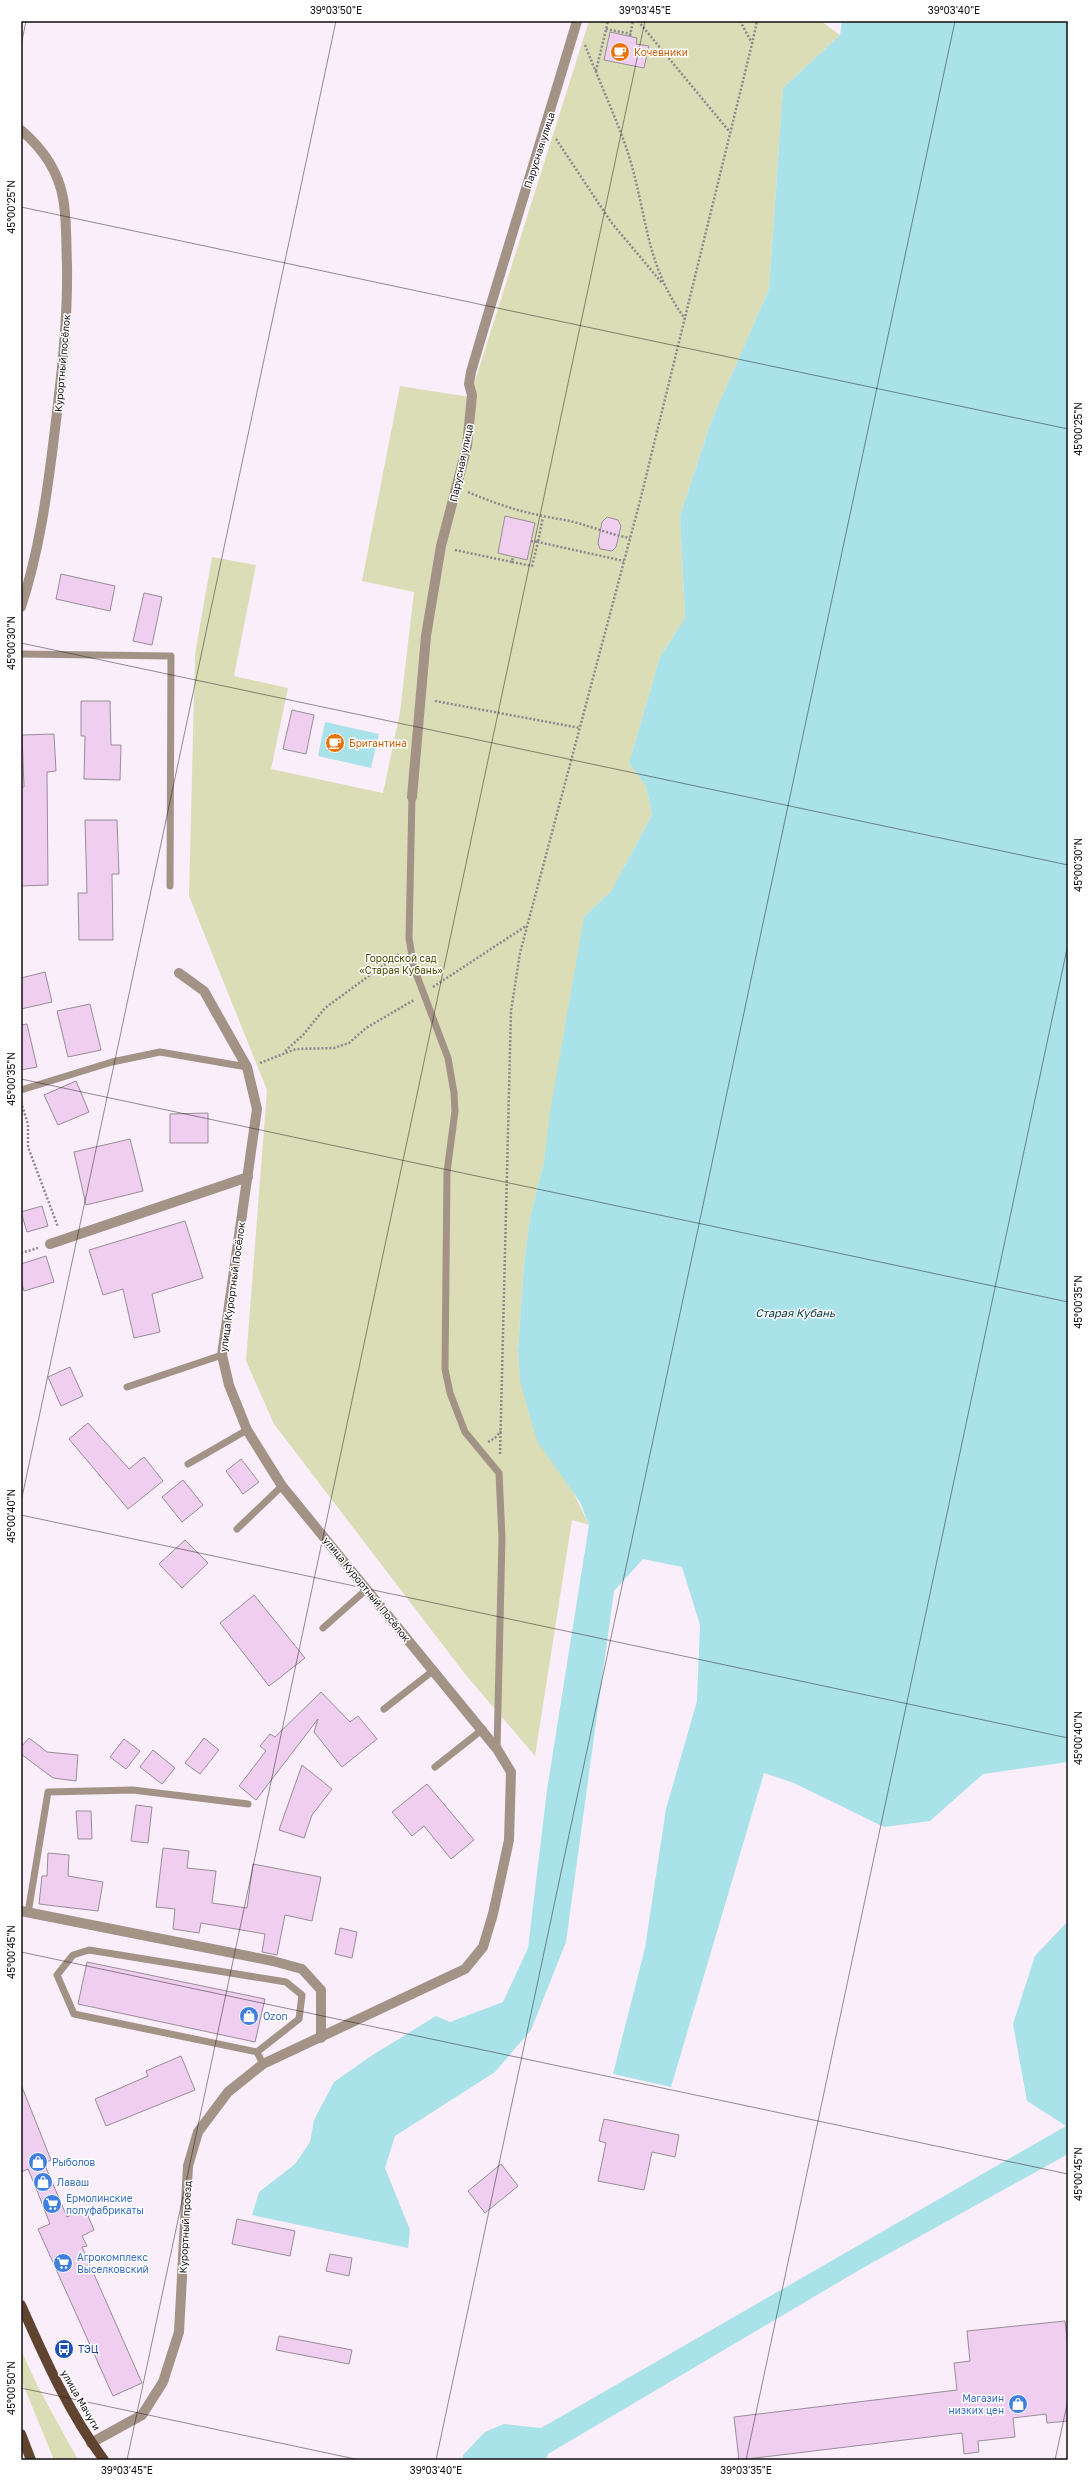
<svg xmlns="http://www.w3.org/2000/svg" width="1089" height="2481" font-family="'Golos Text',sans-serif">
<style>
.green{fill:#dbddb6}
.water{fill:#a9e2e8}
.building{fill:#f0cef0;stroke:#988d98}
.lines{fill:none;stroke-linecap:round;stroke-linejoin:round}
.path{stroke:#8e868e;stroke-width:2.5;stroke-dasharray:2 2;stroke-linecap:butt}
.service{stroke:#a39286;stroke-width:7}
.minor{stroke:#a39286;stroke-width:10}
.primary{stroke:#604430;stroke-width:10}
.ticks{fill:none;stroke:#120e12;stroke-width:1;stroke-opacity:0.45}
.labels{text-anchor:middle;stroke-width:3;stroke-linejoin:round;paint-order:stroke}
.food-label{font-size:10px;fill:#c56008;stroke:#fff;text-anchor:start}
.street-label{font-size:10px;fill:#120e12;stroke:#fff}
.park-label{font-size:10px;fill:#494a00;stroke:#fff}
.shop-label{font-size:10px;fill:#366cbe;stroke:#fff;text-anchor:start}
.transit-label{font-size:10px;fill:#164399;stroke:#fff;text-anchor:start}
.water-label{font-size:11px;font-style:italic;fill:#00353a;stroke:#fff}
.neatline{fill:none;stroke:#120e12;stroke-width:1.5}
.ticks-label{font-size:10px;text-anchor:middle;fill:#120e12}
</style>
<rect width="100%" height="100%" fill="#faeefa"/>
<!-- green -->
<g class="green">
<path d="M589 21H821L840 35 783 88 769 289 711 422 680 516 685 618 660 657 629 763 646 786 652 815 611 891 584 917 544 1162 530 1218 524 1263 518 1351 520 1381 589 1525 572 1520 535 1756 465 1674 274 1424 246 1361 267 1090 189 896 195 654 212 557 256 565 234 676 288 688 271 769 383 793 400 712 414 592 362 581 400 386 470 397Z"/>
<path d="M21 2350 38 2387 78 2460H54L21 2379Z"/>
</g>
<!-- water -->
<g class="water">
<path d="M842 21H1068V1762L983 1774 930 1821 884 1827 794 1783 764 1773 671 2087 613 2074 645 1948 666 1809 697 1701 700 1625 682 1567 643 1559 614 1591 566 1942 531 2030 495 2072 395 2136 385 2168 410 2230 408 2248 252 2215 259 2192 295 2164 310 2142 314 2120 334 2082 371 2056 436 2016 450 2022 503 2002 528 1948 547 1790 589 1525 580 1502 537 1441 520 1381 518 1351 524 1263 530 1218 544 1162 550 1112 584 917 611 891 652 815 646 786 629 763 660 657 685 618 680 516 711 422 769 289 783 88 840 35Z"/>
<path d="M325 722 379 734 371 768 318 756Z"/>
<path d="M1068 1921V2154L861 2269 548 2454 545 2460H463V2455L485 2432 504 2424 541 2428 1066 2126 1027 2101 1013 2024 1035 1956Z"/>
</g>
<!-- building -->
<g class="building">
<path d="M610 32 637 38 636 44 649 46 644 68 604 60Z"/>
<path d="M505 516 535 523 527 560 498 553Z"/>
<path d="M607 517 618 520 621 526 616 547 612 551 600 549 598 543 602 522Z"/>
<path d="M61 574 115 586 110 611 56 599Z"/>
<path d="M144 593 162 597 152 645 133 641Z"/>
<path d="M81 701H110L111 745H121L120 780 84 779 85 736H81Z"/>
<path d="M292 710 314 715 306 754 283 749Z"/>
<path d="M54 734 56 771 47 772 48 885 21 886V787H24L22 735Z"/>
<path d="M85 820H117L119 874H112L113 940H79L78 893H87Z"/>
<path d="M45 972 52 1002 21 1009V978Z"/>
<path d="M90 1004 101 1050 68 1057 57 1011Z"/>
<path d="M27 1024 37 1067 21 1070V1025Z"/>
<path d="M76 1081 89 1112 58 1125 44 1095Z"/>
<path d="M208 1113V1143H170V1114Z"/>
<path d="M130 1139 143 1191 86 1205 74 1152Z"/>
<path d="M42 1206 48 1226 27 1232 21 1212Z"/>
<path d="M185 1221 203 1278 152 1294 160 1332 134 1338 123 1289 103 1295 89 1250Z"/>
<path d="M46 1256 54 1282 24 1291 21 1280V1264Z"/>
<path d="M70 1367 83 1396 61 1406 48 1377Z"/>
<path d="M88 1423 129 1469 144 1457 163 1481 128 1509 69 1439Z"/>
<path d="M241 1459 259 1482 243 1494 226 1471Z"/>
<path d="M183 1480 203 1505 182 1522 162 1497Z"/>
<path d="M185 1540 208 1563 182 1588 159 1564Z"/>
<path d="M254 1595 305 1658 269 1686 220 1623Z"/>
<path d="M321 1692 350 1722 358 1716 377 1739 342 1767 314 1732 318 1719 256 1800 239 1786 266 1751 260 1746 270 1734 275 1737Z"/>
<path d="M29 1738 47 1752 78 1755 76 1781 53 1778 21 1754V1747Z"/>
<path d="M204 1738 219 1750 200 1774 185 1763Z"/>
<path d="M124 1739 140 1751 126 1769 110 1757Z"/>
<path d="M153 1750 175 1768 162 1784 140 1767Z"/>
<path d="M302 1765 332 1789 312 1815 304 1838 279 1830Z"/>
<path d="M427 1784 474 1840 451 1859 424 1826 412 1836 392 1812Z"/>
<path d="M136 1805 152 1807 148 1843 131 1841Z"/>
<path d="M76 1811H91L92 1839H78Z"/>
<path d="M163 1848 189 1851 187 1868 216 1871 212 1903 247 1908 253 1864 321 1877 312 1921 285 1915 277 1955 262 1952 265 1934 201 1923 199 1933 173 1929 175 1909 156 1907Z"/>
<path d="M48 1853 69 1855 68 1876 103 1882 98 1911 39 1904 42 1876H47Z"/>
<path d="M340 1928 357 1932 352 1958 335 1954Z"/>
<path d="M87 1962 265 1999 255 2042 78 2004Z"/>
<path d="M181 2056 195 2090 106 2126 95 2099 148 2076 146 2071Z"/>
<path d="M22 2087 51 2160 44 2163 67 2217 85 2209 94 2230 82 2236 87 2246 82 2247 142 2383 113 2396 38 2229 50 2224 38 2193 28 2169 21 2172Z"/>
<path d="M604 2119 679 2135 675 2157 652 2152 644 2190 598 2181 606 2143 599 2141Z"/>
<path d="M501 2164 518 2186 485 2213 468 2191Z"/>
<path d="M237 2219 295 2231 290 2256 232 2244Z"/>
<path d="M330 2254 352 2258 349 2276 326 2271Z"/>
<path d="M1065 2321 1068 2348V2421L1047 2423 1046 2414 1013 2418 1015 2437 978 2441 979 2452 964 2454 962 2433 739 2460 734 2417 957 2390 954 2363 970 2361 967 2331Z"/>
<path d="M279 2336 352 2350 349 2364 276 2350Z"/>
</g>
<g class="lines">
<!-- path -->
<g class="path">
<path d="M638 21 729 131"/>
<path d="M740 21 752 43"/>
<path d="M606 29 631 34"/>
<path d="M630 36 633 21"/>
<path d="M585 45C599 81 616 117 628 153 648 216 644 262 685 319"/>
<path d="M596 71 608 21"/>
<path d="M556 139 611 222 662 283"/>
<path d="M468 492C503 507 528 514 565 520 586 524 607 534 630 538"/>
<path d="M531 541 538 542 543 517"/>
<path d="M455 550 512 562 513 557"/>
<path d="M512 562 532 566 538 542 624 561"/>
<path d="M435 701 580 728"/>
<path d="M433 987 526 926"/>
<path d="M285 1051 303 1035 325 1008 399 954"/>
<path d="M260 1063 296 1049 334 1048 349 1043 366 1028 414 1000"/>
<path d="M21 1102 28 1124V1147L58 1227"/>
<path d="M21 1253 38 1248"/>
<path d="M488 1442 495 1438 501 1431"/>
<path d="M500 1454 511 1011 520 953 640 501 752 44 757 21H755"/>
</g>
<!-- service -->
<g class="service">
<path d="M21 654 171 656 170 886"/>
<path d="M412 797 409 938 414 968 448 1058 454 1093 455 1111 447 1172 445 1369 450 1393 465 1432 499 1473 502 1538 497 1749"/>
<path d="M21 1090 112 1062 160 1052 247 1067"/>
<path d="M127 1387 222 1355"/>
<path d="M188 1464 247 1430"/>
<path d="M237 1529 282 1486"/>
<path d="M323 1628 367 1589"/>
<path d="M384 1709 434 1670"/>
<path d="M435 1767 483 1729"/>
<path d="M28 1913 48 1792 133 1790 248 1804"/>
<path d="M257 2052 299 2019 302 1995 286 1982 89 1950 73 1955 57 1975 74 2014 257 2052 263 2064"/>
</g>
<!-- minor -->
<g class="minor">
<path d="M21 130C42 148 58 170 63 198 67 219 66 243 67 265 68 323 61 380 54 437 47 495 39 552 21 607"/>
<path d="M412 797 426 636 441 546 467 446 472 395 469 384 471 372C505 255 542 138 577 21"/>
<path d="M50 1244 248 1177"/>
<path d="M21 1911 273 1961 302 1969 321 1990V2038"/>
<path d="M91 2443 142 2415 163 2382 179 2332 188 2166 198 2132 228 2092 263 2064 465 1969 483 1947 493 1914 509 1840 511 1772 497 1749 282 1486 247 1430 229 1385 222 1355 257 1109 247 1067 204 991 179 973"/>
</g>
<!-- primary -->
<g class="primary">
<path d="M21 2305C45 2359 69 2413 104 2460"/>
<path d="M21 2434 31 2460"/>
</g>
</g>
<!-- ticks -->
<path class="ticks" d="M21 46 26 21M21 207 1068 429M21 643 1068 865M21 1079 1068 1302M21 1502 336 21M21 1515 1068 1738M21 1952 1068 2174M21 2388 360 2460M127 2460 645 21M436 2460 955 21M746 2460 1068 944M1055 2460 1068 2400"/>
<!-- icons -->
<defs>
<g id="cafe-disc" transform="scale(1)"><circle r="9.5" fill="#e8710a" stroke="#fff"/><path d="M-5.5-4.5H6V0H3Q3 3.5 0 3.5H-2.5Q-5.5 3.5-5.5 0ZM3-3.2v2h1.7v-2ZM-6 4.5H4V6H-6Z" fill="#fff"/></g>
<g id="shop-disc" transform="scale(1)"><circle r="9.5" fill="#3f7fe0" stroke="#fff"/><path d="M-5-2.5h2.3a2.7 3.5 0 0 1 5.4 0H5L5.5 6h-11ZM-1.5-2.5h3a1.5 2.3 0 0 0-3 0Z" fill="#fff"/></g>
<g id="supermarket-disc" transform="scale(1)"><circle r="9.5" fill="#3f7fe0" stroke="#fff"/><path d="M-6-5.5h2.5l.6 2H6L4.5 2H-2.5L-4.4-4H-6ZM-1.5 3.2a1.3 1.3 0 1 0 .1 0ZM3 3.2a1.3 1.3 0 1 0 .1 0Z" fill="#fff"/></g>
<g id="bus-disc" transform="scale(1)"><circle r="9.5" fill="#1a4fb4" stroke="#fff"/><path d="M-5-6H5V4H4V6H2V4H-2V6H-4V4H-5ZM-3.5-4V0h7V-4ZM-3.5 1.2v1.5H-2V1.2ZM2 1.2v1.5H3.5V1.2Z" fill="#fff"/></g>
</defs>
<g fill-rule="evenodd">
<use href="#cafe-disc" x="620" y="52"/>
<use href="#cafe-disc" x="335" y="743"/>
<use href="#shop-disc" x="249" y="2016"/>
<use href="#shop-disc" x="38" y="2162"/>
<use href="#shop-disc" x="43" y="2182"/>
<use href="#supermarket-disc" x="52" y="2204"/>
<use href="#supermarket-disc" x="63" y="2263"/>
<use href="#bus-disc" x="64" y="2349"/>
<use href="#shop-disc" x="1018" y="2404"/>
</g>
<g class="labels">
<!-- food labels -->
<g class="food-label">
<text x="634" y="56">Кочевники</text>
<text x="349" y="747">Бригантина</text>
</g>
<!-- street labels -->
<g class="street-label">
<text transform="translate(539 150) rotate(-72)" y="4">Парусная улица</text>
<text transform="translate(62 363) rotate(-85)" y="4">Курортный посёлок</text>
<text transform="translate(461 463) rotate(-78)" y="4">Парусная улица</text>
<text transform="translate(232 1287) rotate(-82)" y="4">улица Курортный Посёлок</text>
<text transform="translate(367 1589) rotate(51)" y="4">улица Курортный Посёлок</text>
<text transform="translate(185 2227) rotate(-87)" y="4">Курортный проезд</text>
<text transform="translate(81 2400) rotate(60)" y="4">улица Мачуги</text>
</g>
<!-- park labels -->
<g class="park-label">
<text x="401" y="962">Городской сад<tspan x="401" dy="12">«Старая Кубань»</tspan></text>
</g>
<!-- shop labels -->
<g class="shop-label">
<text x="263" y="2020">Ozon</text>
<text x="52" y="2166">Рыболов</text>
<text x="57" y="2186">Лаваш</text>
<text x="66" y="2202">Ермолинские<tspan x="66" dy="12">полуфабрикаты</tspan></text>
<text x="77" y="2261">Агрокомплекс<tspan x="77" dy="12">Выселковский</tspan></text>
<text x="1004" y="2402" text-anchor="end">Магазин<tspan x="1004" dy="12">низких цен</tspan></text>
</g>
<!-- transit labels -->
<g class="transit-label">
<text x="78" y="2353">ТЭЦ</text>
</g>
<!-- water labels -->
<g class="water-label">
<text x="795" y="1317">Старая Кубань</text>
</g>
</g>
<!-- border -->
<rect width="1089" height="2481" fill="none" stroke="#ffffff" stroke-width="44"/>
<rect x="22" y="22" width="1045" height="2437" class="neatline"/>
<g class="ticks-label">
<text x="336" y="14">39°03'50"E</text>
<text x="645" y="14">39°03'45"E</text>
<text x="954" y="14">39°03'40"E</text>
<text transform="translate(11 207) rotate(-90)" y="4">45°00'25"N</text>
<text transform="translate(1078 429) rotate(-90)" y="4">45°00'25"N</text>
<text transform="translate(11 643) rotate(-90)" y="4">45°00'30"N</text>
<text transform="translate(1078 865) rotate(-90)" y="4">45°00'30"N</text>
<text transform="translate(11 1079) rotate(-90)" y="4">45°00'35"N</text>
<text transform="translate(1078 1302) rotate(-90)" y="4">45°00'35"N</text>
<text transform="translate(11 1516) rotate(-90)" y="4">45°00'40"N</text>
<text transform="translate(1078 1738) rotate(-90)" y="4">45°00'40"N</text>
<text transform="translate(11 1952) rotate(-90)" y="4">45°00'45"N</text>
<text transform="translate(1078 2174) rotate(-90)" y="4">45°00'45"N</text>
<text transform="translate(11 2388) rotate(-90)" y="4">45°00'50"N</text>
<text x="127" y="2474">39°03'45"E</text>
<text x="436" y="2474">39°03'40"E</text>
<text x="746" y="2474">39°03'35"E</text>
</g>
</svg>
